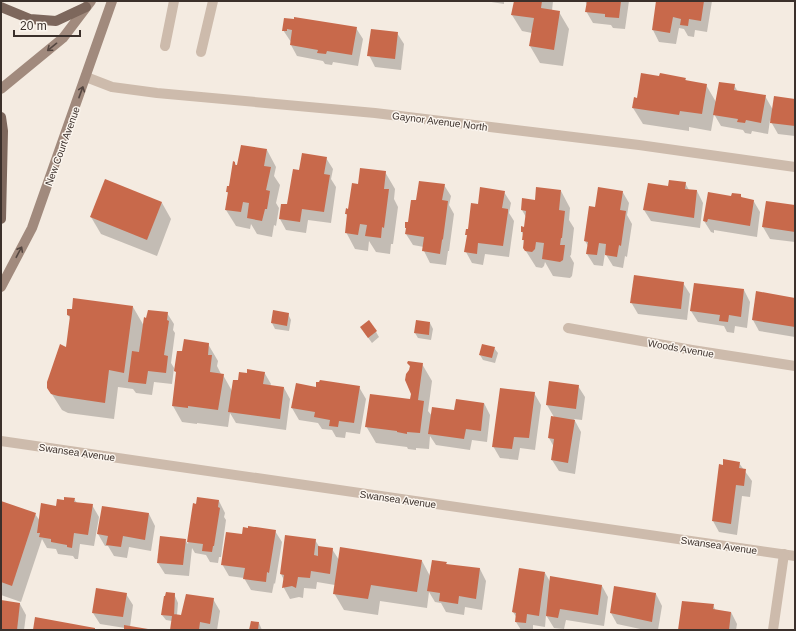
<svg xmlns="http://www.w3.org/2000/svg" width="796" height="631" font-family="Helvetica,sans-serif">
<style>
.shadow{fill:#0003}
.building{fill:#c8694b}
.lines{fill:none;stroke-linecap:round;stroke-linejoin:round}
.lane{stroke:#cdbbac;stroke-width:10}
.street{stroke:#cdbbac;stroke-width:10}
.secondary{stroke:#a18a7d;stroke-width:10}
.primary{stroke:#7d675c;stroke-width:10}
.oneway{stroke:#544640}
.labels{text-anchor:middle;stroke-width:3;stroke-linejoin:round;paint-order:stroke}
.street-label{font-size:10px;fill:#3b302b;stroke:#fbf5ee}
</style>
<rect width="100%" height="100%" fill="#f4ebe1"/>
<!-- shadow -->
<g class="shadow">
<path d="M485 1H504V4Z"/>
<path d="M515 1H553L552 11 559 12 569 29 563 66 540 63 530 46 532 33 522 31 512 15Z"/>
<path d="M585 1H629L625 29 613 28 611 25 593 23 586 11 587 5Z"/>
<path d="M657 1H712L707 32 695 30 694 37 688 36 684 29 679 28 676 44 659 42 653 30Z"/>
<path d="M285 19 356 28 363 39 358 66 333 62 332 65 325 64 323 61 297 56 291 45V42L283 30Z"/>
<path d="M397 33 404 44 401 70 375 67 369 55Z"/>
<path d="M660 77 685 78 687 82 706 85 716 102 734 85 738 92 765 96 773 110 795 100V136L778 134 770 120 768 134 752 131 751 134 745 133 743 130 721 126 714 114 711 131 689 127V131L643 124 633 108 638 99Z"/>
<path d="M267 150 276 167 274 176 280 185 276 203 279 208 276 226 274 225 272 237 257 234 251 224 250 229 236 226 226 210 229 195 227 192 229 187 235 163 238 168Z"/>
<path d="M326 158 333 169 331 179 336 187 331 223 308 220 306 233 286 230 280 219 288 205 300 171Z"/>
<path d="M385 172 395 189 394 199 398 207 393 244H391L390 254 376 252 369 241 368 251 355 249 346 232 348 217 346 214 349 210 359 186Z"/>
<path d="M685 183 689 190 697 191 703 203 700 228 651 221 644 210 669 187Z"/>
<path d="M444 185 451 196 449 205 454 214 449 251H448L446 265 430 263 424 251V247L413 245 406 234 407 230 406 228 417 202Z"/>
<path d="M561 191 570 208 569 220 574 228 571 255 570 256 574 263 572 276 570 278 553 276 545 262 544 266 542 268 536 267 524 248 523 235 522 232V228H525L526 217 522 210 535 201Z"/>
<path d="M622 191 629 203 627 215 632 224 627 257 625 256 623 268 613 266 605 253 603 266 594 265 587 254 588 246 585 241 596 208Z"/>
<path d="M504 192 511 203 509 213 514 221 509 257 485 254 483 265 472 263 466 252 468 237 466 234 479 205Z"/>
<path d="M740 195 743 199 753 200 760 212 757 237 714 230V233L711 232 704 221 732 197Z"/>
<path d="M767 202 795 206V242L770 239 763 227Z"/>
<path d="M162 203 171 219 157 256 101 234 91 217Z"/>
<path d="M683 283 690 294 687 320 638 314 631 302Z"/>
<path d="M744 290 750 302 747 328 735 326 734 333 727 332 724 326 698 322 691 311Z"/>
<path d="M795 299V337L759 331 753 320Z"/>
<path d="M133 307 144 326 167 313 174 324 173 330 175 333 171 363 176 371 183 352 208 344 218 361 217 366 221 374 223 375 232 391 239 382 264 372 271 384 270 386 284 388 290 399 286 430 236 423 230 413 228 427 197 423V424L182 422 173 406 177 374 174 368 172 384 154 382 152 395 136 393 133 389 118 387 114 419 68 413 62 410 48 388 67 348 71 320 68 315Z"/>
<path d="M288 314 291 320 289 331 275 329 272 323Z"/>
<path d="M430 323 433 329 431 340 418 338 415 333Z"/>
<path d="M364 332H376L379 337 372 343Z"/>
<path d="M494 348 498 353 495 363 483 360 480 355Z"/>
<path d="M422 364 432 381 428 411 432 416 484 403 490 415 487 442 472 440 470 450 436 445 430 436 429 449 416 448V450L408 449 407 447 376 443 366 426 411 401Z"/>
<path d="M578 386 585 397 582 420 574 419 581 432 575 474 559 471 552 460 554 447 549 438 554 417 547 405Z"/>
<path d="M359 387 366 399 360 434 346 432 345 438 336 437 332 430 322 429 318 423 299 420 292 408Z"/>
<path d="M534 393 541 405 535 450 520 448 518 460 500 458 493 446Z"/>
<path d="M739 463 752 481 750 497 742 496 737 535 719 532 713 521 723 466Z"/>
<path d="M74 499 77 503 92 505 99 517 94 546 80 544 78 559H75L73 556 58 554 56 549 47 548 42 539 21 602 1 595V502L35 514 40 521 57 507 65 501Z"/>
<path d="M219 501 225 513 224 517 226 520 221 557H219L218 563 210 562 206 555 195 553 192 548 189 576 165 574 158 563 185 540 188 544 194 504Z"/>
<path d="M149 514 155 526 151 551 129 547 127 558 114 556 108 546H105L98 534Z"/>
<path d="M275 531 282 542 275 584 274 583 272 593 251 590 244 578 229 576 222 564 243 535Z"/>
<path d="M315 540 320 548 332 549 339 560 422 561 430 576 446 563 447 565 480 569 486 581 482 610 465 607 464 615 446 612 441 603 435 602 429 592 427 608 380 601 378 615 344 610 334 593 335 585 317 582 316 589 304 588 303 598 299 597 290 599 284 588V580L281 574Z"/>
<path d="M545 573 551 583 602 586 608 597 604 626 566 620 564 629 554 628 546 615 545 627 533 625V630H521L516 622 517 618 513 612Z"/>
<path d="M615 588 656 594 662 606 658 630H645L617 624 611 613Z"/>
<path d="M126 594 133 605 130 627 147 630H125V628L100 624 93 613Z"/>
<path d="M174 594 178 603 177 615 182 616 213 599 220 611 217 630H171L172 621 166 620 162 615Z"/>
<path d="M1 601 20 604 26 615 24 630H1Z"/>
<path d="M713 605 716 611 731 612 737 624 736 630H679Z"/>
<path d="M259 623 262 630H250Z"/>
</g>
<!-- building -->
<g class="building">
<path d="M514 1H542L541 8 560 11 554 50 529 46 534 18 511 15Z"/>
<path d="M587 1H621L619 18 605 17V14L585 12Z"/>
<path d="M656 1H704L701 21 689 19 688 26 680 25 681 19 673 17 670 33 652 30Z"/>
<path d="M294 17 357 27 352 55 327 51 326 54 317 53 318 50 290 45 292 30 287 29V31H282L284 18 294 19Z"/>
<path d="M371 29 398 32 395 59 367 56Z"/>
<path d="M641 73 659 76 660 73 686 78 685 80 707 84 702 114 680 111 679 115 632 108 634 97 637 98Z"/>
<path d="M719 82 735 84 734 90 766 95 761 123 746 120 745 123 737 122 738 119 713 115Z"/>
<path d="M774 96 795 99V126L770 123Z"/>
<path d="M241 145 267 149 264 166 271 167 266 190 270 191 267 209H265L262 221 247 218 249 203 243 202 241 212 225 210 228 192H226L227 186H229L233 161 235 162V165H237Z"/>
<path d="M302 153 327 157 324 174 330 175 324 212 302 209 300 222 279 219 281 204H287L293 169 299 170Z"/>
<path d="M360 168 386 171 384 189H389L384 228 382 227 381 238 365 236 367 225 360 224 358 235 345 233 347 214H345L346 208 348 209 352 183 358 184Z"/>
<path d="M105 179 162 202 147 240 90 217Z"/>
<path d="M669 180 686 182 685 189 697 190 694 218 643 210 648 183 668 186Z"/>
<path d="M419 181 445 184 442 200 448 201 443 239 442 240 440 254 422 251 424 237 405 234 406 228H405V222H408L411 200H416Z"/>
<path d="M480 187 505 191 502 208 508 209V212L503 246 478 243 477 254 464 252 467 235H465L466 229H468L471 203 478 204Z"/>
<path d="M536 187 561 190 559 210 565 211 562 238H561L560 245H565L563 260 560 262 542 259 544 243 536 242 535 249 532 252 525 251 523 248 524 240H522L523 232H521V226L524 227 526 211 521 210 522 198 535 200Z"/>
<path d="M598 187 623 191 620 210 626 211 621 246 619 245 617 257 605 255 606 244 599 243 597 255 586 254 588 242 584 241 589 206 595 207Z"/>
<path d="M708 192 731 196 732 193 741 194V197L754 200 750 226 708 219 707 222 703 221Z"/>
<path d="M766 201 795 205V232L762 227Z"/>
<path d="M634 275 684 282 681 309 630 303Z"/>
<path d="M694 283 744 289 741 317 729 315 728 322 719 321 720 315 690 311Z"/>
<path d="M756 291 795 298V327L752 320Z"/>
<path d="M73 298 133 306 124 373 109 370 105 403 58 396 51 394 47 388V382L60 344 66 347 70 316 67 315V309H72Z"/>
<path d="M148 310 168 312 167 320 169 321 164 355 168 356 166 373 148 371 146 384 128 382 132 351 139 352 144 317 146 318Z"/>
<path d="M273 310 289 313 287 326 271 323Z"/>
<path d="M369 320 377 331 368 338 360 327Z"/>
<path d="M416 320 430 322 429 335 414 333Z"/>
<path d="M184 339 209 343 208 355H212L210 372 224 374 218 410 188 406V408L172 406 176 372 174 371 177 351H182Z"/>
<path d="M482 344 495 347 492 358 479 355Z"/>
<path d="M408 361 423 363 418 400 424 401 420 433 407 432V434L397 432V431L365 427 370 394 410 399 411 394 405 380 406 374 409 370 410 366 407 363Z"/>
<path d="M247 369 265 372 263 384 284 387 280 419 228 412 233 380H238L239 372 247 373Z"/>
<path d="M320 380 360 386 354 423 339 421 338 427 329 426 330 420 314 417 315 412 291 408 296 383 316 387V382H319Z"/>
<path d="M549 381 579 385 576 409 546 405Z"/>
<path d="M500 388 535 392 529 438 514 437 512 449 492 447Z"/>
<path d="M456 399 484 403 481 431 466 429 464 439 428 434 432 407 454 410Z"/>
<path d="M551 416 575 420 568 463 551 460 554 439 548 438Z"/>
<path d="M723 459 740 462 739 468 746 469 744 486 736 485 731 524 712 521 719 464 723 465Z"/>
<path d="M64 497 75 498 74 502 93 504 88 535 74 533 72 548 67 547V545L51 542V539L39 537 40 533H37L41 503 56 506 57 499 64 500Z"/>
<path d="M197 497 219 500 218 507 220 508 214 546H213L212 552 202 551 203 544 187 542 193 503 196 504Z"/>
<path d="M1 501 36 513 12 586 1 582Z"/>
<path d="M102 506 149 513 145 540 123 536 121 547 106 545 108 536 97 534Z"/>
<path d="M248 526 276 530 269 573 267 572 266 582 243 579 245 568 221 565 226 532 242 534 243 527 248 528Z"/>
<path d="M285 535 316 539 314 555 318 556V546L333 548 330 574 311 571 310 578 298 577 296 588 292 586 282 588 284 575 280 574Z"/>
<path d="M160 536 186 539 183 565 157 563Z"/>
<path d="M340 547 422 560 417 592 371 585 368 599 333 594Z"/>
<path d="M432 560 447 562 446 564 480 568 476 599 459 596 458 604 439 601 440 593 427 591Z"/>
<path d="M519 568 545 572 539 616 527 614 526 623 515 622 516 613 512 612Z"/>
<path d="M550 576 602 585 598 615 560 609 558 618 546 616Z"/>
<path d="M614 586 656 593 652 622 610 613Z"/>
<path d="M96 588 127 593 123 617 92 613Z"/>
<path d="M166 592 175 593 174 617V614L181 615 186 594 214 598 210 624 200 622 199 630H170L172 616 161 615 164 596H165Z"/>
<path d="M1 600 20 603 17 630H1Z"/>
<path d="M682 601 714 604 713 609 731 612 729 630H678Z"/>
<path d="M35 617 95 628V630H33Z"/>
<path d="M251 621 259 622 258 630H249Z"/>
<path d="M124 625 148 629 147 630H124Z"/>
</g>
<g class="lines">
<!-- lane -->
<g class="lane">
<path d="M165 46 174 1"/>
<path d="M201 52 213 1"/>
</g>
<!-- street -->
<g class="street">
<path d="M86 77 112 87 157 93 375 113 639 145 795 167"/>
<path d="M568 328 692 350 795 366"/>
<path d="M1 441 795 556"/>
<path d="M773 630 784 554"/>
</g>
<!-- secondary -->
<g class="secondary">
<path d="M1 89 63 38 91 1"/>
<path d="M1 287 32 228 112 1"/>
</g>
<!-- primary -->
<g class="primary">
<path d="M1 7 30 19 56 21 86 7"/>
<path d="M1 117 3 131 1 219"/>
</g>
</g>
<!-- one-way arrows -->
<defs><path id="oneway-shaft" d="M-6 0H5M1.5-3L5.5 0L1.5 3" fill="none" stroke-width="1.6" stroke-linecap="round" stroke-linejoin="round"/></defs>
<g class="oneway">
<use href="#oneway-shaft" transform="translate(52 47) rotate(141)"/>
<use href="#oneway-shaft" transform="translate(81 92) rotate(-70)"/>
<use href="#oneway-shaft" transform="translate(19 252) rotate(-62)"/>
</g>
<g class="labels">
<!-- street labels -->
<g class="street-label">
<text transform="translate(440 121) rotate(7)" y="4">Gaynor Avenue North</text>
<text transform="translate(62 146) rotate(-70)" y="4">New Court Avenue</text>
<text transform="translate(681 348) rotate(10)" y="4">Woods Avenue</text>
<text transform="translate(77 452) rotate(8)" y="4">Swansea Avenue</text>
<text transform="translate(398 499) rotate(8)" y="4">Swansea Avenue</text>
<text transform="translate(719 545) rotate(8)" y="4">Swansea Avenue</text>
</g>
</g>
<!-- border -->
<rect width="796" height="631" fill="none" stroke="#3b302b" stroke-width="4"/>
<!-- scale -->
<path d="M14 30v6h66v-6" fill="none" stroke="#3b302b" stroke-width="2"/>
<text x="20" y="30" font-size="12" fill="#3b302b" stroke="#fbf5ee" stroke-width="3" paint-order="stroke">20 m</text>
</svg>
